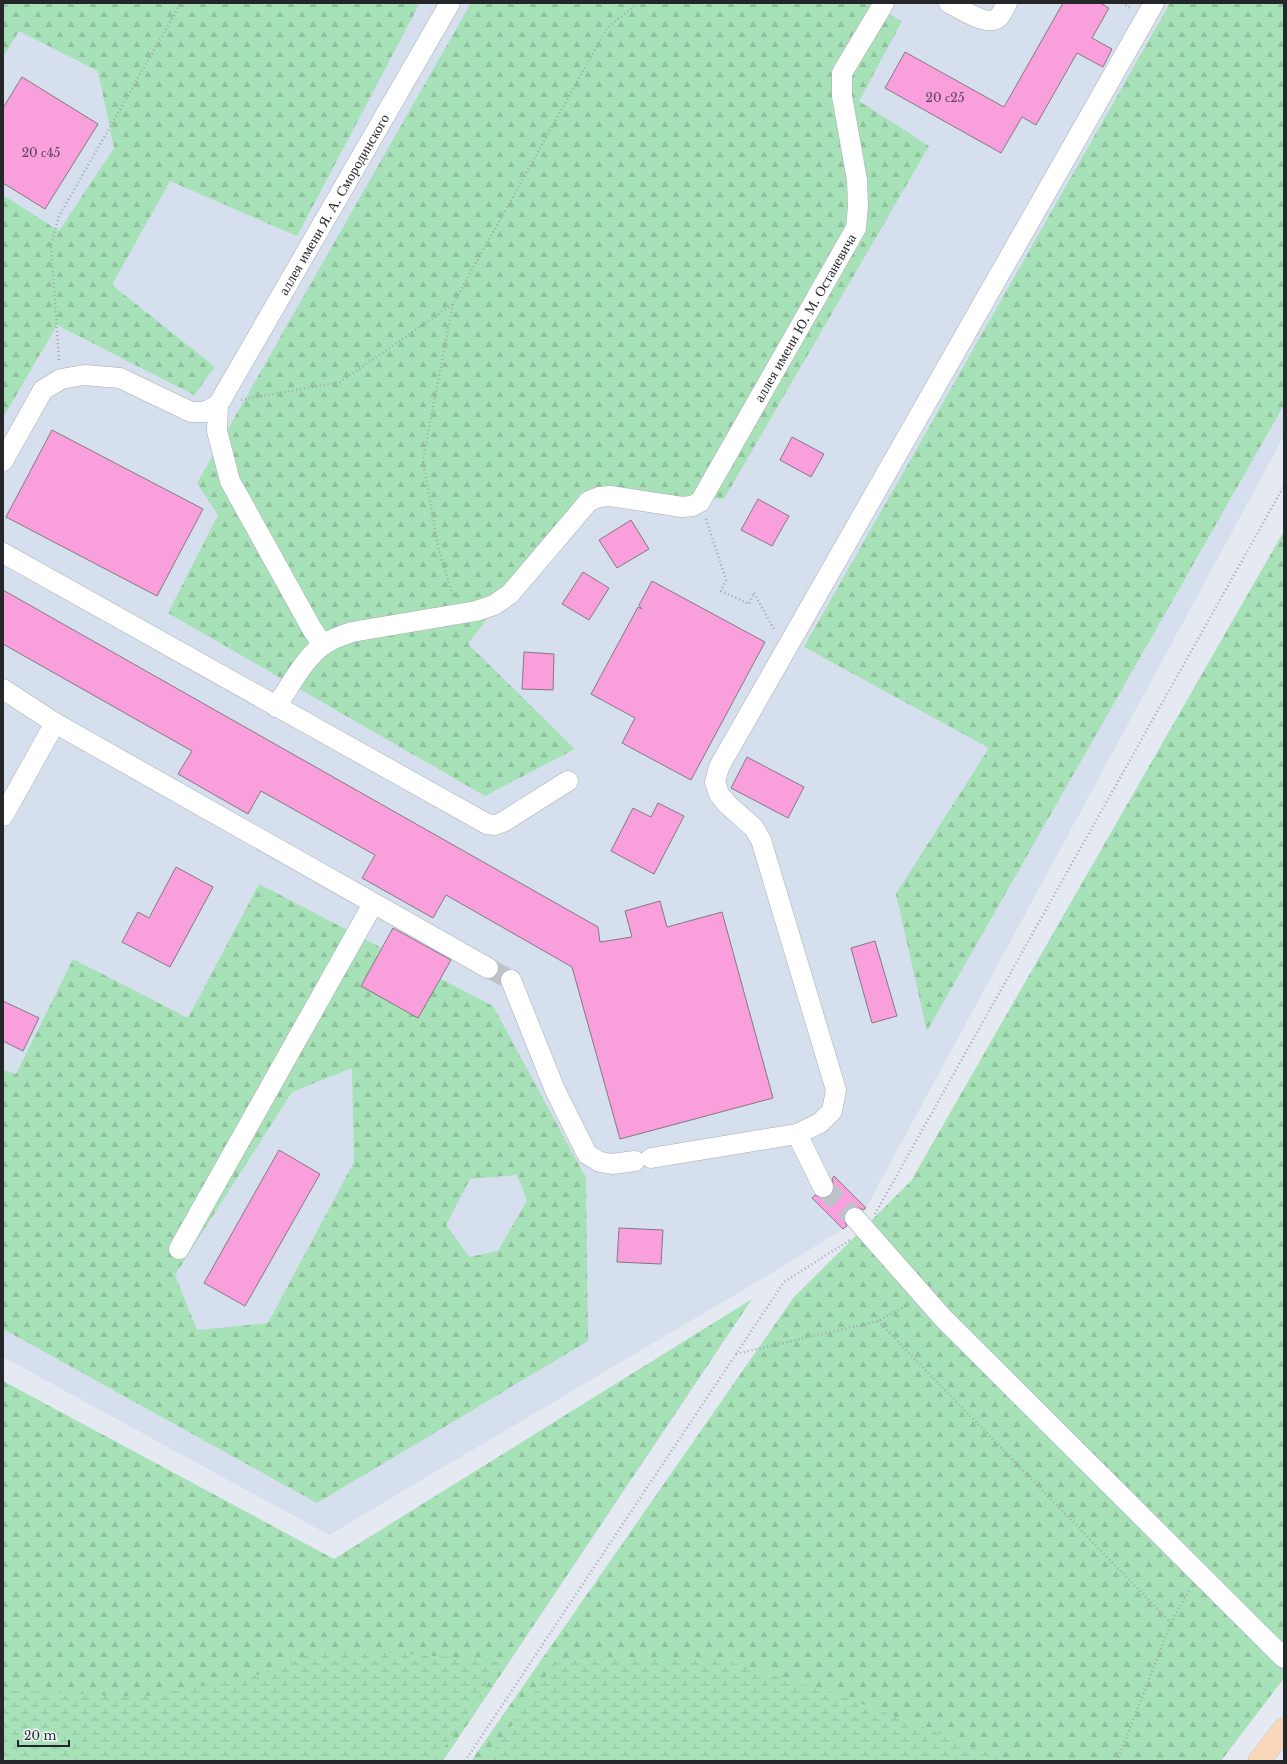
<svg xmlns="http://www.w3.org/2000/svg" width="1287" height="1764" font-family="'Libre Baskerville',serif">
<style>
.built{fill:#d6dfee}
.forest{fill:url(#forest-firs);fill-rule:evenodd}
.wetland{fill:url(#wetland-marsh)}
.building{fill:#f99fdb;stroke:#827a7f}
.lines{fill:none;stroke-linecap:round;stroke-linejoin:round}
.minor-tunnel{stroke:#bec3ca;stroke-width:20;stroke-dasharray:20 10;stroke-linecap:butt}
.minor-casing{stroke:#a8adb4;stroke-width:21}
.major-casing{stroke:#c6c7c7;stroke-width:23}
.path{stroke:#a3a7ae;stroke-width:2.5;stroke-dasharray:1 3;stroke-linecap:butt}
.minor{stroke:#fff;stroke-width:20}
.major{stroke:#fad7b8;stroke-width:22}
.labels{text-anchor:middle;stroke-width:3.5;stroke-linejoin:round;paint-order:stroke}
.number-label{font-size:12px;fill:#594456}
.street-label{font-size:14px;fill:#242629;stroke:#f3f7fe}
</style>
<defs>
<pattern id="forest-firs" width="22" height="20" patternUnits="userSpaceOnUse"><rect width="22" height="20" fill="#a6e1b7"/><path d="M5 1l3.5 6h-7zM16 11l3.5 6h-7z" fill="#8fc19d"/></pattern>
<pattern id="wetland-marsh" width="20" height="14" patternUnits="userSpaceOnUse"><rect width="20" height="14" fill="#a6e1b7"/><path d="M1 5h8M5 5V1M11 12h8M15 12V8" fill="none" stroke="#8fc19d"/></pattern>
</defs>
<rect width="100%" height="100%" fill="#e5eaf2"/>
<!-- built -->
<path class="built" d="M3 3H1284V436L866 1208 843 1229 775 1271 329 1535 3 1357Z"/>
<!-- forest -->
<g class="forest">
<path d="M3 3H420L297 236 170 181 112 285 215 367 194 395 57 325 3 418V195L59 231 114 148 98 71 19 31 3 57Z"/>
<path d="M471 3H868L902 21 859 101 929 146 724 499 583 491 468 644 575 749 485 796 168 613 218 515 197 483Z"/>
<path d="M1170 3H1284V405L927 1031 896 894 989 748 804 647Z"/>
<path d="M1284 531V1678L1221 1761H471L794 1297 911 1181Z"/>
<path d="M259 884 493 1006 586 1178 588 1341 317 1503 3 1329V1070L16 1074 73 959 188 1018ZM352 1068 354 1162 268 1323 197 1330 175 1275 292 1092ZM517 1175 527 1200 498 1251 469 1257 446 1225 470 1179Z"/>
<path d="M752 1299 443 1761H3V1381L334 1559Z"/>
</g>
<!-- wetland -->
<g class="wetland">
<path d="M319 1652 401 1653 503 1662 435 1761H3V1690L141 1697 251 1677Z"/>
<path d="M559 1657 723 1660 844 1697 944 1735 1004 1761H487Z"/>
</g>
<!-- building -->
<g class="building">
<path d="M1063 3H1100L1109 8 1092 38 1112 49 1103 67 1077 53 1036 125 1022 117 1001 153 885 88 905 52 1004 107Z"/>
<path d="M22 77 98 124 45 209 3 183V108Z"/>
<path d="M52 430 203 509 157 596 6 517Z"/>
<path d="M792 437 824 454 811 477 780 460Z"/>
<path d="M758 499 789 516 772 546 741 530Z"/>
<path d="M631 520 649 549 617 568 599 540Z"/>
<path d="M583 572 609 588 589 620 562 604Z"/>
<path d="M652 581 765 642 691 780 622 743 635 718 591 694 638 607 642 609 639 605Z"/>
<path d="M3 590 598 927 600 942 632 937 625 911 660 901 667 927 722 912 773 1098 620 1139 572 967 446 895 433 918 362 878 375 855 261 791 248 814 178 774 192 751 3 644Z"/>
<path d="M524 652 554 654 553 690 522 689Z"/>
<path d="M747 757 804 787 788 818 731 788Z"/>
<path d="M658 803 684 816 654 874 611 851 633 808 651 817Z"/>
<path d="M176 867 213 887 170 967 122 942 138 912 149 918Z"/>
<path d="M393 928 451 960 418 1018 361 986Z"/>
<path d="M875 941 897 1016 872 1023 851 948Z"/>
<path d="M3 1001 39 1018 23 1051 3 1041Z"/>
<path d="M279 1150 320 1174 245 1306 204 1283Z"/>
<path d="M834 1176 866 1208 863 1210 858 1207H853L847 1210 844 1214V1220L847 1226 843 1229 812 1198 815 1195 822 1198 828 1197 832 1194 834 1187 832 1179Z"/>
<path d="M619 1228 663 1230 661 1264 617 1262Z"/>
</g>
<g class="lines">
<!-- minor-tunnel -->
<g class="minor-tunnel">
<path d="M488 968 511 980"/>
<path d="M823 1187 855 1218"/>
</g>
<!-- minor casing -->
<g class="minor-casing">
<g id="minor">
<path d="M949 3C961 9 988 28 999 17 1002 13 1005 7 1007 3"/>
<path d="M3 461 43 390 61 379 84 375 120 378 191 412H204L218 405"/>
<path d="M3 553 487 824 495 825 503 822 568 781"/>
<path id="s1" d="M323 645 312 629 230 481 217 431 218 405 450 3"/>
<path d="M3 689 55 723 3 816"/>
<path id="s2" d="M276 707C291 685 304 657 326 643 334 638 343 635 352 632L476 611 494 605 510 594 589 501 599 497 610 496 682 507 692 506 700 502 856 228 858 206 857 180 842 96V73L884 3"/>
<path d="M55 723 488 968"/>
<path d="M511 980 555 1090 587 1154 600 1162 612 1164 635 1161"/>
<path d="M797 1134 823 1187"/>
<path d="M651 1158 797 1134 820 1123 832 1111 836 1090 761 840 754 828 727 804 719 794 715 782 719 767 1154 3"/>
<path d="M855 1218 943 1318 1284 1658"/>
<path d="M179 1249 373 904"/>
</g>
</g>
<!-- major casing -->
<g class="major-casing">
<path id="major" d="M1259 1761 1284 1729"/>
</g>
<!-- path -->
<g class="path">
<path d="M1122 3 1131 8"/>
<path d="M453 304 423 459 438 547 453 597"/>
<path d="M59 360 51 245 59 216 181 3"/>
<path d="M241 400 340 382 453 304 607 28 638 3"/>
<path d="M706 519 726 580 721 591 749 604 754 593"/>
<path d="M754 593 775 631"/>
<path d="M875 1214 1284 486"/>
<path d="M878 1321 1171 1623"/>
<path d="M736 1354 878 1321 907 1305"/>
<path d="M465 1761 784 1282 850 1240"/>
<path d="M1117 1761 1171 1623 1190 1589"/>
</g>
<!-- minor -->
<use href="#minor" class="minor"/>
<!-- major -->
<use href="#major" class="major"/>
</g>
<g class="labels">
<!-- number labels -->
<g class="number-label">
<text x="945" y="102">20 с25</text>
<text x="41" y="157">20 с45</text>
</g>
<!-- street labels -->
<g class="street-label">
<text dy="5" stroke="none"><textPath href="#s1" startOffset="498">аллея имени Я. А. Смородинского</textPath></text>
<text dy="5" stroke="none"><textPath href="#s2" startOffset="722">аллея имени Ю. М. Останевича</textPath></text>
</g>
</g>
<!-- border -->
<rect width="1287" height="1764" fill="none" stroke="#242629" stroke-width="8"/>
<!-- scale -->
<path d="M18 1740v6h51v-6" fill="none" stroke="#242629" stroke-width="2"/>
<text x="24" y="1740" font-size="12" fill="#242629" stroke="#f3f7fe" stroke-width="3" paint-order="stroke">20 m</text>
</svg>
